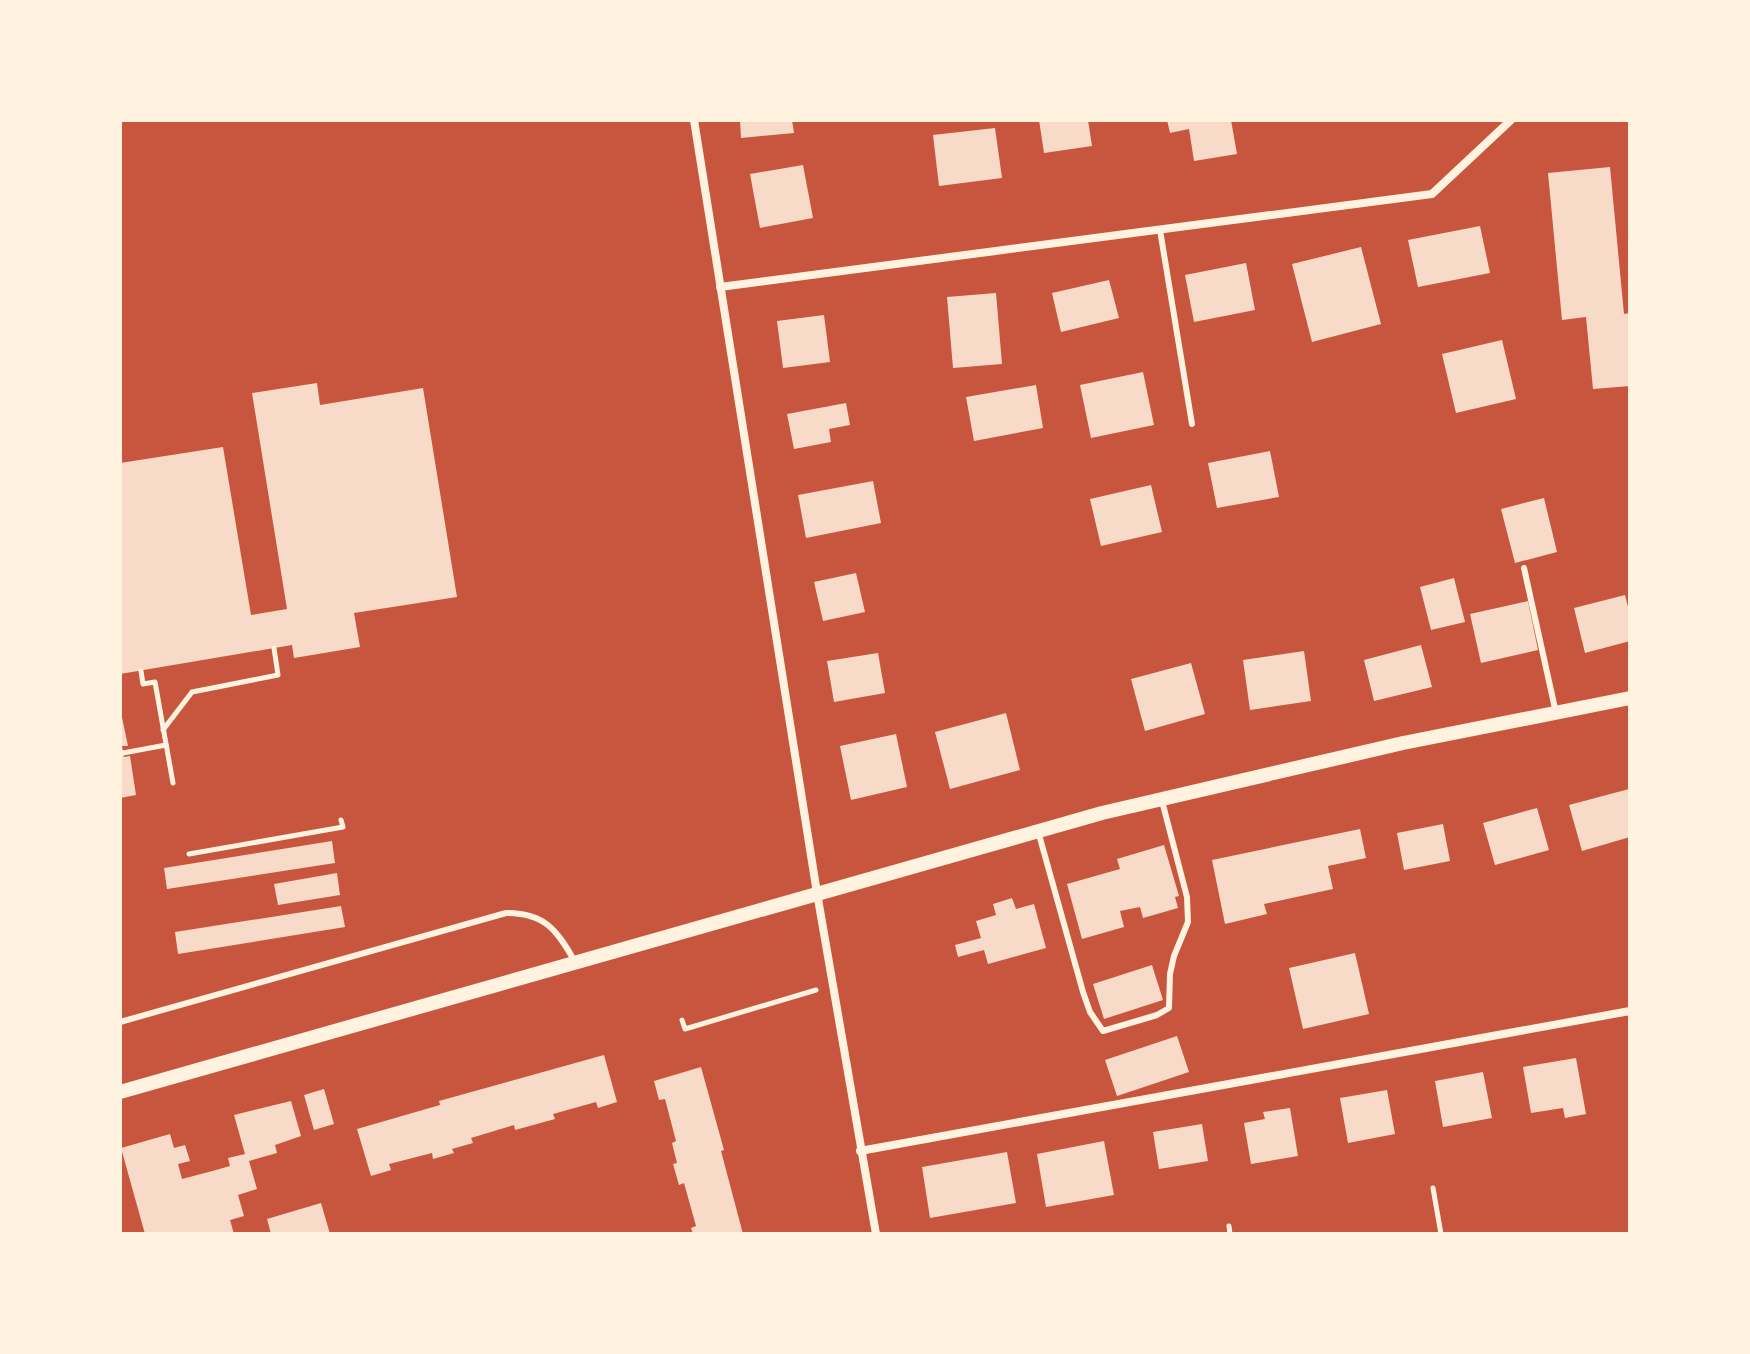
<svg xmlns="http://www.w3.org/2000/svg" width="1750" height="1354" font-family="Helvetica,sans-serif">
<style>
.building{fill:#f7dbc8}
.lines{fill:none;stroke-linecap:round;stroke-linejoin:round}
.path{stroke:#fff3e0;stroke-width:5}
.service{stroke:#fff3e0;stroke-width:6}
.minor{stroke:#fff3e0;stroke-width:8}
.tertiary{stroke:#fff3e0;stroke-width:14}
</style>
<rect width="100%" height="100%" fill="#c8553d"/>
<!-- building -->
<g class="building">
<path d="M740 120H792L794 133 741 138Z"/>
<path d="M1039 120H1088L1092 146 1044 153Z"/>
<path d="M1167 120H1231L1237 154 1194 161 1189 129 1170 133Z"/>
<path d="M995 128 1002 178 939 186 933 135Z"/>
<path d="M803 165 813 218 760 228 750 174Z"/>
<path d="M1610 167 1624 314 1630 313V386L1593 389 1586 317 1562 320 1548 173Z"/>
<path d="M1480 226 1490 273 1418 287 1408 240Z"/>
<path d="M1361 247 1381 324 1312 342 1292 264Z"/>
<path d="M1246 263 1255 310 1194 322 1185 275Z"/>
<path d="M1109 280 1119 318 1061 332 1052 293Z"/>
<path d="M996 293 1002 364 953 368 947 297Z"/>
<path d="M824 315 830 362 783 368 777 321Z"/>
<path d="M1502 340 1516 399 1456 413 1442 354Z"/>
<path d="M1143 372 1154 425 1091 438 1080 385Z"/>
<path d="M317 383 320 405 423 388 457 597 354 613 360 647 294 658 292 645 120 674V463L223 447 251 615 287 609 252 393Z"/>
<path d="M1036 385 1043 428 974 441 966 397Z"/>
<path d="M846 403 850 425 829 429 831 442 794 449 787 414Z"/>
<path d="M1270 451 1279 497 1217 508 1208 463Z"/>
<path d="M873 481 881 523 806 538 798 495Z"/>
<path d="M1151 485 1162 532 1101 546 1090 499Z"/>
<path d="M1544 498 1557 552 1515 563 1501 509Z"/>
<path d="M856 573 865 612 823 621 814 582Z"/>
<path d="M1454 578 1465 622 1431 630 1420 587Z"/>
<path d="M1625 595 1630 615V641L1585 653 1574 608Z"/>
<path d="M1528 601 1538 650 1481 663 1470 614Z"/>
<path d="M1421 645 1432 687 1374 701 1364 660Z"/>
<path d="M1304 651 1311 701 1250 710 1243 660Z"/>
<path d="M878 653 885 693 834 702 827 661Z"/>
<path d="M1191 663 1205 714 1145 731 1131 679Z"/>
<path d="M120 708 128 746H122L124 757 130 756 136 795 120 798Z"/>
<path d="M1006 713 1020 770 950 789 935 732Z"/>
<path d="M896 734 907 787 851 800 840 746Z"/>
<path d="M1629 789 1630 837 1582 851 1569 805Z"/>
<path d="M1537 808 1549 850 1495 865 1483 823Z"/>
<path d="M1443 824 1450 861 1404 870 1397 833Z"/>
<path d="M1360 829 1366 858 1328 866 1333 889 1264 904 1267 914 1225 924 1212 860Z"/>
<path d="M332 841 335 863 167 889 164 868Z"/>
<path d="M1164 845 1179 896 1175 897 1178 908 1143 918 1140 907 1120 911 1124 927 1082 939 1067 884 1120 869 1117 859Z"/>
<path d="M337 873 340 895 278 905 274 884Z"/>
<path d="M1012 898 1016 909 1034 904 1046 948 988 964 984 950 958 957 955 945 981 938 976 921 996 915 993 904Z"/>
<path d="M341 906 345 927 178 954 175 932Z"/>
<path d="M1355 953 1369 1014 1303 1029 1289 968Z"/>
<path d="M1152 965 1163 1000 1104 1019 1093 984Z"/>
<path d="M1177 1036 1189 1072 1117 1096 1105 1060Z"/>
<path d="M604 1055 617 1102 598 1108 596 1102 553 1114 555 1119 515 1130 514 1125 471 1138 473 1143 452 1149 454 1153 433 1159 432 1153 389 1164 391 1170 371 1176 357 1129 440 1105 439 1101Z"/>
<path d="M1576 1058 1586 1114 1565 1118 1563 1108 1531 1113 1523 1067Z"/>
<path d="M701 1067 724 1150 721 1151 743 1234H693L691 1228 696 1226 684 1183 679 1185 673 1164 677 1163 672 1143 676 1141 665 1099 659 1100 654 1081Z"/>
<path d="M1483 1072 1492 1118 1443 1127 1435 1081Z"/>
<path d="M324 1089 334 1124 314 1130 304 1095Z"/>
<path d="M1387 1090 1395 1134 1348 1143 1340 1098Z"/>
<path d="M291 1101 301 1136 275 1145 277 1153 249 1161 257 1189 238 1195 244 1216 230 1220 234 1234H145L121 1148 170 1134 174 1148 185 1145 190 1161 178 1164 182 1179 216 1170 230 1166 228 1158 245 1154 234 1115Z"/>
<path d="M1290 1108 1298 1156 1251 1164 1244 1123 1265 1119 1263 1112Z"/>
<path d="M1202 1124 1208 1161 1159 1169 1153 1132Z"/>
<path d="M1104 1141 1114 1195 1046 1207 1037 1154Z"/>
<path d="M1007 1152 1016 1203 930 1218 922 1167Z"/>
<path d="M321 1203 330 1234H271L267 1219Z"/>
</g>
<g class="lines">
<!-- path -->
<g class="path">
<path d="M141 671 143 684 155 682 173 783"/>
<path d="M163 730 192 692 278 675 274 648"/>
<path d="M123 753 166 745"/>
<path d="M189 854 343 827 341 820"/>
<path d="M682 1020 685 1029 816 990"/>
<path d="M1433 1188 1441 1234"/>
<path d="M1229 1226 1230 1234"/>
</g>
<!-- service -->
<g class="service">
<path d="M1160 230 1192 424"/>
<path d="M1524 568 1556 713"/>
<path d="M1038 831 1083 992 1090 1012 1103 1031 1157 1015 1169 1008 1170 974 1174 956 1188 922 1187 897 1162 801"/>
<path d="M120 1022 506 913C545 913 557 930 575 962"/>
</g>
<!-- minor -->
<g class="minor">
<path d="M694 120 817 893 876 1234"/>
<path d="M720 287 1432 194 1511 120"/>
<path d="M860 1151 1630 1011"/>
</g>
<!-- tertiary -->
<path class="tertiary" d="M120 1092 1102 813 1403 743 1630 698"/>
</g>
<!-- border -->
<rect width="1750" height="1354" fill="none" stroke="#fff3e0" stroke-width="244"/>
</svg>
